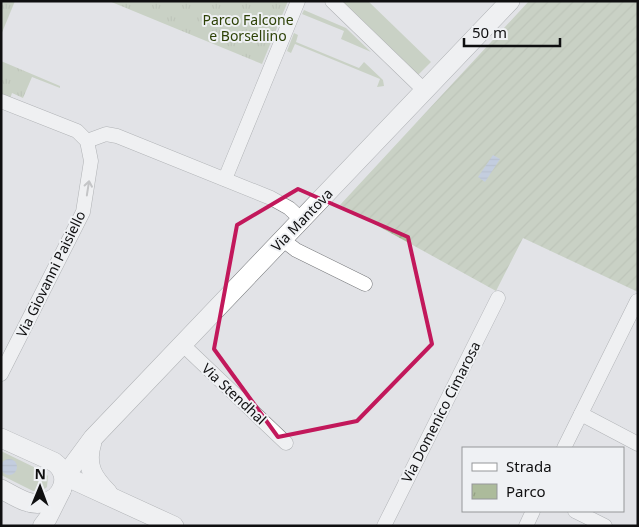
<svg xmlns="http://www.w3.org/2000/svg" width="639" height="527" font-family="'Noto Sans',sans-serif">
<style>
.grass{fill:#acbb9b}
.park{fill:url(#park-tufts)}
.garden{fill:url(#garden-furrows)}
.water{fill:url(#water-rules)}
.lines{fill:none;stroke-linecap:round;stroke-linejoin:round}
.minor-casing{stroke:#76787b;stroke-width:15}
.tertiary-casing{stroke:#76787b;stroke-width:19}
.secondary-casing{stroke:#76787b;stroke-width:20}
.minor{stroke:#fff;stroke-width:14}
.tertiary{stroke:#fff;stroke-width:18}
.secondary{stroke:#fff;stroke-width:19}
.oneway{stroke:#9f9f9f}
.marked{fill:none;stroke:#c2185b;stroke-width:4;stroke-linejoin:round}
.labels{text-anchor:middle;stroke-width:4;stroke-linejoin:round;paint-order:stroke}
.park-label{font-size:14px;fill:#2e4207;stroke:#eff1f4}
.street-label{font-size:14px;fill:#0f0f10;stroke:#eff1f4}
</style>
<defs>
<pattern id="park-tufts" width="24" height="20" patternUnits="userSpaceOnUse" patternTransform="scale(1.25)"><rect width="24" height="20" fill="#acbb9b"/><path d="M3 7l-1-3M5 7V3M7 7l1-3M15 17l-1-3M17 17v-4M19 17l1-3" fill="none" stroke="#93a084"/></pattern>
<pattern id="garden-furrows" width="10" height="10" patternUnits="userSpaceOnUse" patternTransform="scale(1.25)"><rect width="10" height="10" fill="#acbb9b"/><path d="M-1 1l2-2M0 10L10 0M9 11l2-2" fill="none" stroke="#93a084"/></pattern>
<pattern id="water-rules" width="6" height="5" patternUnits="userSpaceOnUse" patternTransform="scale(1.25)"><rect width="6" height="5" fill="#9eb2d4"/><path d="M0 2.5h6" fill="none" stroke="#8798b5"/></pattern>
</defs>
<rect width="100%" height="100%" fill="#e2e3e7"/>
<!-- grass -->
<g class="grass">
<path d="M342 1H368L431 62 418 75Z"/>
<path d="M304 10 346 28 371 52 341 39 344 31 302 14Z"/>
<path d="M294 33 298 35 296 42 359 68 364 62 383 80 384 86 377 87 380 79 295 44 291 53 287 51Z"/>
<path d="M1 451 44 472 48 476 47 487 42 491H33L1 475Z"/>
</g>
<!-- park -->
<g class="park">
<path d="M1 1H15L1 35Z"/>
<path d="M109 1H288L262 64Z"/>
<path d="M1 61 60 86V88L32 77 23 98 12 93 10 99 1 95Z"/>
</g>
<!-- garden -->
<path class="garden" d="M529 1H638V292L523 238 496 291 340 205Z"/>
<!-- water -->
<g class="water">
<path d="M493 155 500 159 485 182 478 177Z"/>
<circle cx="9" cy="467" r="8"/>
</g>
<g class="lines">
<!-- minor casing -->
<g class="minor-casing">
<g id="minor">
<path d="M332 1 425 91"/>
<path d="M1 101 77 131 87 141 91 161 83 212 1 374"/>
<path d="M87 141 106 134 117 136 271 198 289 208 302 220"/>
<path d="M225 179 298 1"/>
<path d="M283 240 296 250 365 284"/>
<path d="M183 345 286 443"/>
<path d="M581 414 638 444"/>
<path d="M564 448 637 301"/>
<path d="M575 511 605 526"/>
<path d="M384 526 498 298"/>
<path d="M526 526 533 511"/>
</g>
</g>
<!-- tertiary casing -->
<g class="tertiary-casing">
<path id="tertiary" d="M42 526 48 518 62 490"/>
</g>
<!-- secondary casing -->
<g class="secondary-casing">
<g id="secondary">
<path d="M1 438 54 462C72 475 63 500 42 503 28 506 13 495 1 489"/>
<path d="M92 442C85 465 92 477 108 493"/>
<path d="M174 526 65 476 93 438 510 1"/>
</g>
</g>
<!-- minor -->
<use href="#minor" class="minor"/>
<!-- tertiary -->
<use href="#tertiary" class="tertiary"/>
<!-- secondary -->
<use href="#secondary" class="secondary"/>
</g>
<!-- one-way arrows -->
<defs><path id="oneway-shaft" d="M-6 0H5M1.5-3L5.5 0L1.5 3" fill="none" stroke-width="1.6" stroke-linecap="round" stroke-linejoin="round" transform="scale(1.25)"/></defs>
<use class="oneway" href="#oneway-shaft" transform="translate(88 188) rotate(-81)"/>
<!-- marked area -->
<path d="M0 0H639V527H0ZM298 189 408 237 432 344 357 421 278 437 214 349 237 225Z" fill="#e2e3e7" fill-opacity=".55" fill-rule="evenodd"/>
<path class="marked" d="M298 189 408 237 432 344 357 421 278 437 214 349 237 225Z"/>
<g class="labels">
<!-- park labels -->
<g class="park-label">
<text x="248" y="25">Parco Falcone<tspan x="248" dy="16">e Borsellino</tspan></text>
</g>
<!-- street labels -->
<g class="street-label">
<text transform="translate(302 220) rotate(-46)" y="5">Via Mantova</text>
<text transform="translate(51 274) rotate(-64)" y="5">Via Giovanni Paisiello</text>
<text transform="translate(234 394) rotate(43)" y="5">Via Stendhal</text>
<text transform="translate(441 412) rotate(-63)" y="5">Via Domenico Cimarosa</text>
</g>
</g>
<!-- border -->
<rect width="639" height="527" fill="none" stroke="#0f0f10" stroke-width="5"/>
<!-- legend -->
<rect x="462" y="447" width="162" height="65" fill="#eff1f4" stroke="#959799"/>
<rect x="472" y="463" width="25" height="8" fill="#ffffff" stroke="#959799"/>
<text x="506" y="472" font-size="15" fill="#0f0f10">Strada</text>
<rect x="472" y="484" width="25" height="15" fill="url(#park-tufts)" stroke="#959799"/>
<text x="506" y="497" font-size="15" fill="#0f0f10">Parco</text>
<!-- north arrow -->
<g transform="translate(40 487) rotate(1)" stroke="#eff1f4" stroke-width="4" paint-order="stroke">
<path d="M0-4L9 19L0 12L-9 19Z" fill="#0f0f10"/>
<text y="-8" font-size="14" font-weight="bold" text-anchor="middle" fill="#0f0f10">N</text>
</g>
<!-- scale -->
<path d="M464 38v8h96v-8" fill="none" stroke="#0f0f10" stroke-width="2.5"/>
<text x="472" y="38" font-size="15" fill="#0f0f10" stroke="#eff1f4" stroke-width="4" paint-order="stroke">50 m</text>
</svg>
